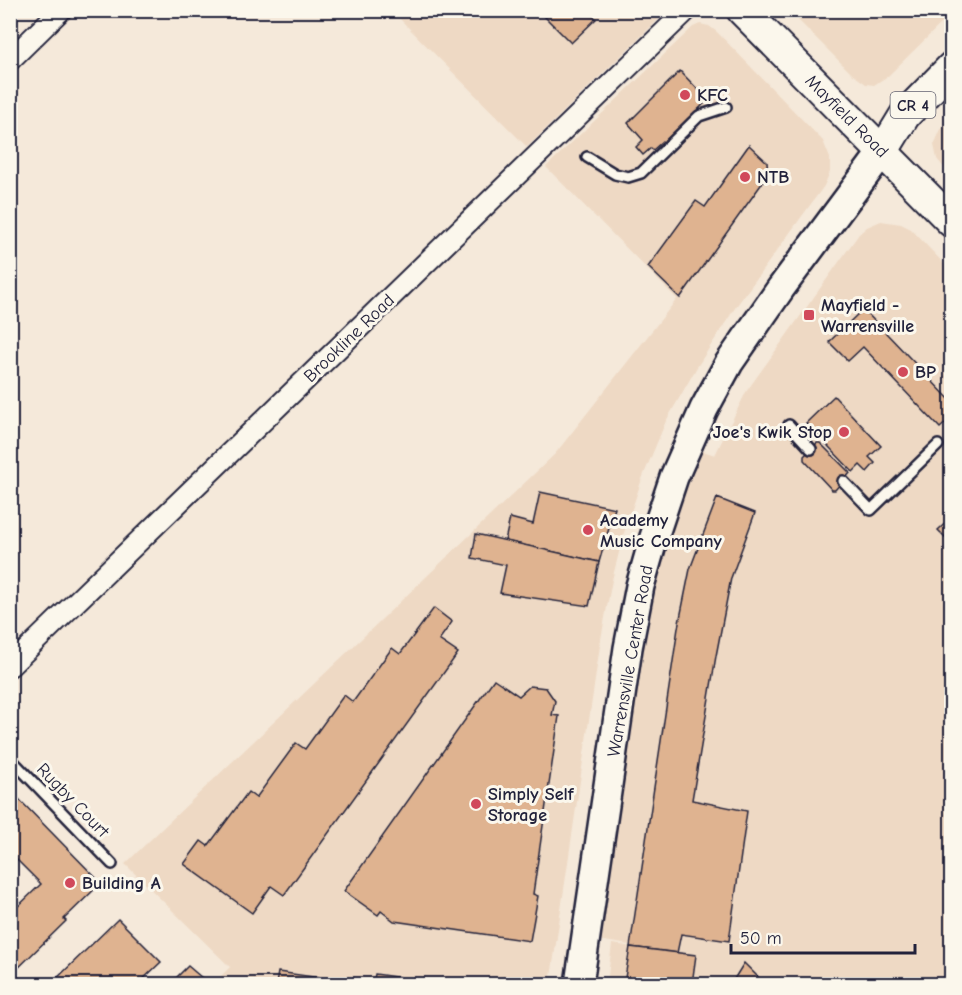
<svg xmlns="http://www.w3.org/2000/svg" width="962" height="995" font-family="'Comic Neue',sans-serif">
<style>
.built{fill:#eed9c4}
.building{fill:#dfb390;stroke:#22223b;stroke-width:1.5}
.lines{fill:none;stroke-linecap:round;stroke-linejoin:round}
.lane-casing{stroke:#22223b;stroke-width:14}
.street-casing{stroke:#22223b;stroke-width:24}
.secondary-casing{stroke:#22223b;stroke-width:32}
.primary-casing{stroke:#22223b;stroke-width:34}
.lane{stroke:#fbf7ec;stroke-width:9}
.street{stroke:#fbf7ec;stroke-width:20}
.secondary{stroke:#fbf7ec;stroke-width:27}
.primary{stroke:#fbf7ec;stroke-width:30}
.poi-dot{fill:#d1495b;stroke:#fbf7ec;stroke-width:2}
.labels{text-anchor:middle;stroke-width:6;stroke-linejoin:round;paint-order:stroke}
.shield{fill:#fbf7ec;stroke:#636270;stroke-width:1.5}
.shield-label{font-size:16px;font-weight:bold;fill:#22223b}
.poi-label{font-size:18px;font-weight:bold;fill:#22223b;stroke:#fbf7ec;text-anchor:start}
.street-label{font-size:18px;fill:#22223b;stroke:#fbf7ec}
</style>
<rect width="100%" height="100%" fill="#f5e9da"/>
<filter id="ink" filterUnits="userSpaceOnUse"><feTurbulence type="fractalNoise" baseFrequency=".0167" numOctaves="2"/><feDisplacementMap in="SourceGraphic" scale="12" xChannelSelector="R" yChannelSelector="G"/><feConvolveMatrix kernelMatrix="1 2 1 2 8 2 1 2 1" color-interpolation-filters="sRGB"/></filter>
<g filter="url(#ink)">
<!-- built -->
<g class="built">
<path d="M951 10V14L888 76 874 85 866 84 852 74 789 11Z"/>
<path d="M392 11H667L527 147Z"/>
<path d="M700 24 709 26 717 32 823 141 830 158V172L824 186 735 308 697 367 666 421 642 479 624 533 612 580 601 639 550 984H213L230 967 125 864 555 454 677 299 546 167 693 27Z"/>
<path d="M951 119V176L937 159 934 145 941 129Z"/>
<path d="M881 221 901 224 911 229 951 271V984H607L612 944 691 955 586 938 628 648 688 446 715 455 746 392 859 234 867 227Z"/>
</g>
<!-- building -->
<g class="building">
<path d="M538 10H588L596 19 571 43Z"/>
<path d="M680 71 708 100 664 142 663 141 653 150 651 148 643 155 636 147 643 140 628 123Z"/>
<path d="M749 145 767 162 768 175 680 298 648 267 696 201 705 207Z"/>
<path d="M863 309 952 402V417L940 428 863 347 848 361 829 342Z"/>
<path d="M834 396 881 446 869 457 875 463 867 472 860 465 853 472 806 423Z"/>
<path d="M817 443H820L850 473 835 490H832L804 460V456Z"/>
<path d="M540 492 615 508 599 562 505 541 510 518 533 524Z"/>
<path d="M717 498 755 513 731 578 716 656 692 800 747 811 729 941 681 934 677 953 630 947 678 628 690 569Z"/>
<path d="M952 517V544L938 530Z"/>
<path d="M476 534 599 562 589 606 500 593 506 565 472 558Z"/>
<path d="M434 608 452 622 439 640 458 653 284 895 271 886 252 913 184 864 201 841 208 846 248 792 256 798 296 743 305 749 344 695 353 702 392 648 400 654Z"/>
<path d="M494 679 519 696 530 686 546 688 555 701 552 715 559 716 533 894 538 896 530 941 394 921 381 911 378 915 344 891Z"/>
<path d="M10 790 101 883 64 919 66 921 10 976V914L41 884 10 853Z"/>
<path d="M118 919 161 962 138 984H51Z"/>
<path d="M630 947 696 955 692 984H624Z"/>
<path d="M744 963 765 984H731Z"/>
<path d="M188 966 209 984H170Z"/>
<path d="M278 972 363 984H276Z"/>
<path d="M375 974 444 984H373Z"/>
</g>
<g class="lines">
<!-- lane casing -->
<g class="lane-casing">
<g id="lane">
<path d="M587 157 615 174 628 177 641 173 699 116 726 107"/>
<path d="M789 425 811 449"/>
<path d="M843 481 871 510 938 445"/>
<path d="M10 758 112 864"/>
</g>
</g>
<!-- street casing -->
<g class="street-casing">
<g id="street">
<path d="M10 60 61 10"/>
<path d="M10 666 687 10"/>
</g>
</g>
<!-- secondary casing -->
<g class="secondary-casing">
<path id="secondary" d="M579 984 628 648 640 586 654 537 674 477 704 409 729 363 781 288 883 151"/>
</g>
<!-- primary casing -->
<g class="primary-casing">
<g id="primary">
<path d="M742 10 952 222"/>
<path d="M883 151 905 115 952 67"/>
</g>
</g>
<!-- lane -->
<use href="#lane" class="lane"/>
<!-- street -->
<use href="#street" class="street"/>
<!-- secondary -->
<use href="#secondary" class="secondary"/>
<!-- primary -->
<use href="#primary" class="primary"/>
</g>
</g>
<!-- markers -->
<g class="poi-dot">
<circle cx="685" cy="95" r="6"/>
<circle cx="745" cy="177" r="6"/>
<rect x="803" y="309" width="12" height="12" rx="3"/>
<circle cx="903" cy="372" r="6"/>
<circle cx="844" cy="432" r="6"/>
<circle cx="588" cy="530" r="6"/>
<circle cx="476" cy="804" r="6"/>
<circle cx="70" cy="883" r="6"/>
</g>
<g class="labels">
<!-- shield labels -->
<rect class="shield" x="890.5" y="92" width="45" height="26" rx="4.5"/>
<g class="shield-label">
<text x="913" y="111">CR 4</text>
</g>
<!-- poi labels -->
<g class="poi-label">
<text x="697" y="101">KFC</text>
<text x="757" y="183">NTB</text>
<text x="821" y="311">Mayfield -<tspan x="821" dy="21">Warrensville</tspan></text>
<text x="915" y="378">BP</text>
<text x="832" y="438" text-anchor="end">Joe's Kwik Stop</text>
<text x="600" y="526">Academy<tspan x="600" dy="21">Music Company</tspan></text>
<text x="488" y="800">Simply Self<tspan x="488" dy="21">Storage</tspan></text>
<text x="82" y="889">Building A</text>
</g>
<!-- street labels -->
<g class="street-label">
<text transform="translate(847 116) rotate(45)" y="6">Mayfield Road</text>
<text transform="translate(349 338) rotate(-44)" y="6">Brookline Road</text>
<text transform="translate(630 661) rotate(-80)" y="6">Warrensville Center Road</text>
<text transform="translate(73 800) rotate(46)" y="6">Rugby Court</text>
</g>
</g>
<!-- margin -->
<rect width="962" height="995" fill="none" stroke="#fbf7ec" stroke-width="36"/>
<rect x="18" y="18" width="926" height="959" fill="none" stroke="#22223b" stroke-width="2" filter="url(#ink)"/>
<!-- scale -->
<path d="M731 944v9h184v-9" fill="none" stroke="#22223b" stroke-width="3"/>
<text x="740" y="944" font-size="18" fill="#22223b" stroke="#fbf7ec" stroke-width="4.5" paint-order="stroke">50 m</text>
</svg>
